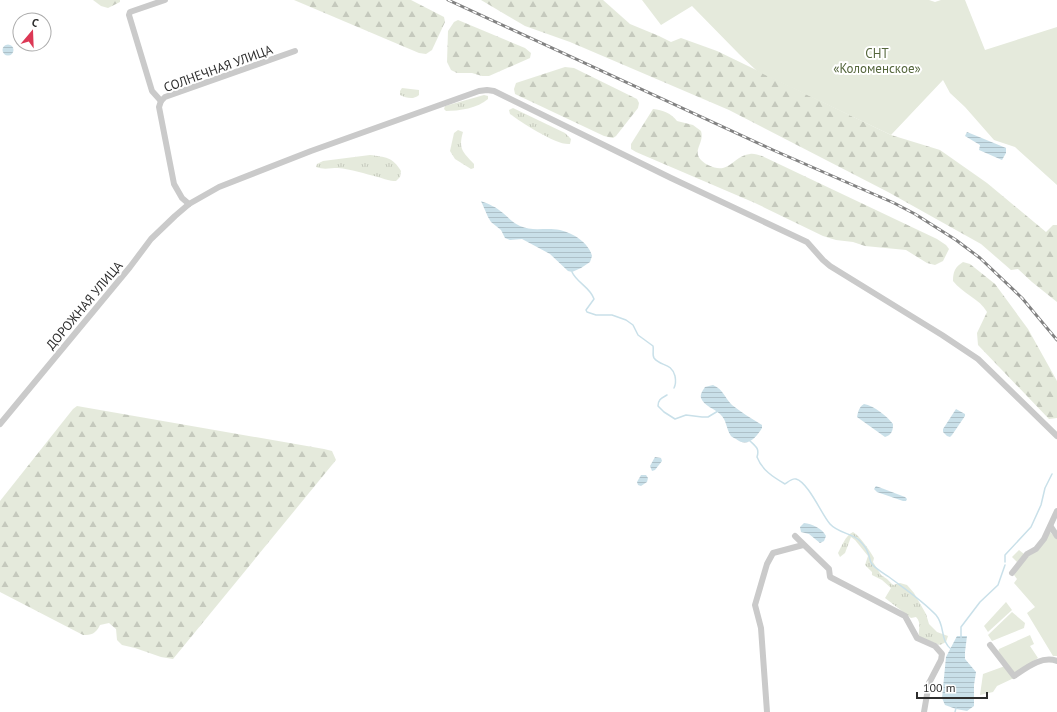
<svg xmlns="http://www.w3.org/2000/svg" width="1057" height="712" font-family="'PT Sans',sans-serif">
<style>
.grass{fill:url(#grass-tufts)}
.forest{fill:url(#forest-firs)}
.green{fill:#e5eadc}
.water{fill:url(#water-rules)}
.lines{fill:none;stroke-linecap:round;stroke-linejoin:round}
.stream{stroke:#c9e0e9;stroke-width:1.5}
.minor{stroke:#cacaca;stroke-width:6}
.rail-casing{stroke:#828282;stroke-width:3}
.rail{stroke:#fff;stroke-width:1.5;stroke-dasharray:4.5;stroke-linecap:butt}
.labels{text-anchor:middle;stroke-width:4;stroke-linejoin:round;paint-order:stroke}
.park-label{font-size:13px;fill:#55673d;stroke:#fff}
.street-label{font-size:13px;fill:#2d2d2d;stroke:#fff}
</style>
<defs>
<pattern id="grass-tufts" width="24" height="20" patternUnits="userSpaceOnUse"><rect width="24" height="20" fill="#e5eadc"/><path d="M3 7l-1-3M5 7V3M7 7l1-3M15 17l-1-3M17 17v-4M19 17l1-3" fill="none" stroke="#c5c9bd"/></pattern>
<pattern id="forest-firs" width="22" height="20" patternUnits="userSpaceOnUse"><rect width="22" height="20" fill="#e5eadc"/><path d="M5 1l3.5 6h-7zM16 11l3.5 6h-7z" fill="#c5c9bd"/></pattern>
<pattern id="water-rules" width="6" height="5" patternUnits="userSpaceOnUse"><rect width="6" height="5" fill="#c9e0e9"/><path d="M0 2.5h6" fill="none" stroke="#adc0c8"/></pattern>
</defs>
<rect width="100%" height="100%" fill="#fff"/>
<!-- grass -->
<g class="grass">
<path d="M402 88 419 90V95C413 100 407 98 400 95V91Z"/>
<path d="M484 95 488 96V99C478 108 459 111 446 111L444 109 445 106Z"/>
<path d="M513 108 565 133 571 139 570 144C557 146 521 122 510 114L509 110Z"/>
<path d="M458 130 463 132C458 149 463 152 474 164V168L471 169 455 159 450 151 454 133Z"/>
<path d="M370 155C385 157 393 157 401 171L400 177 396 181C389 181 385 179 378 177 365 174 351 169 338 168 330 168 324 170 316 167L317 164 323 161Z"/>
<path d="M853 532C860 536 870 551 874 558L873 562 881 575 887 579 893 585 900 583 907 585 914 593 926 614 929 624 937 632 948 636 946 642 940 645 919 637C918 630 922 623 916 617L911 618 885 598 891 588 882 580 872 575V572L865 565 868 556 855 540 851 537 845 553 840 557 838 553C842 546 845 536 853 532Z"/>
</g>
<!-- forest -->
<g class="forest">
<path d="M93 0H120V2L108 8 101 6Z"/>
<path d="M294 0H411L444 17 445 22 432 50 426 54 419 53Z"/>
<path d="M481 0H603L630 24 659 36 671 42 681 38 717 51 891 135 940 150 987 183 1046 232 1053 225H1057V302L1032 282 1018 269 1011 270 981 244 888 192 729 110 570 42 525 26Z"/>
<path d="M458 20 525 48 531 53 530 58 489 76H482L472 73H457L451 70 447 62 448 31 454 22Z"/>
<path d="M565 67 574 68 637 99 639 103 638 108 616 136 613 138 604 136 515 94 514 89 516 83Z"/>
<path d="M653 109C663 110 671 113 677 121L693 125 701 131C704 141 696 148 698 155 699 159 704 163 708 165 730 176 732 156 750 154 753 153 758 155 762 156L937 239 946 245 949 249 943 261 935 265 927 263 906 250 865 246 853 242 836 240 823 236 755 203 636 152 631 149V144Z"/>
<path d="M963 262 970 264 995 284 1028 329 1057 381V418L1049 419 978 345 977 333 987 312C980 299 962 293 953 281 953 272 955 267 963 262Z"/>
<path d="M77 406 324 449 332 451 336 460 173 659 161 657 135 648 122 645 117 640 116 629 109 623 100 625C96 634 91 635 83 635L0 592V501L73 409Z"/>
</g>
<!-- green -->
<g class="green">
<path d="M642 0H929L935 2 941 0H965L985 50 1057 27V185L1015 147 994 140 965 107 950 93 943 80 891 135 757 71 739 54 692 6 661 25Z"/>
<path d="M1050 532 1057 539V656H1053L1027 613 1035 607 1014 583 1017 579 1014 575 1027 556 1028 557 1039 549Z"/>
<path d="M1019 550 1024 554 1017 562 1012 557Z"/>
<path d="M1006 602 1012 610 988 632 984 626Z"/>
<path d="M1012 612 1025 623 1024 628 992 641 988 635Z"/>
<path d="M1030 635 1034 644 1030 646 1038 658 1015 673 998 652 999 649Z"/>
<path d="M1005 666 1014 678 997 686 993 692 980 695 983 674Z"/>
</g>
<!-- water -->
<g class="water">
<circle cx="8" cy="50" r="5.5"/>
<path d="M967 132 1006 148V153L1002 160 979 150 980 145 965 136Z"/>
<path d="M481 201C489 204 496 207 503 213 508 217 513 223 520 226 533 232 546 227 560 230 573 233 589 243 592 256L590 262 581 268 572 272 568 271 550 254 537 247 522 239 510 240 505 238 501 230 491 222 488 217Z"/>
<path d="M713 385C724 390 724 397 732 405 741 412 752 419 762 425V428C756 438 747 448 736 439 734 438 732 437 731 436 726 429 727 420 720 414 715 409 704 406 701 398 700 394 703 390 705 387Z"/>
<path d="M864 404C874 406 887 416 893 424 893 430 892 435 885 437L857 417C858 412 859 407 864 404Z"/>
<path d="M956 409 965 414V416L952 435 950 437 947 436 943 432V429Z"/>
<path d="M655 457 661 458 662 461 655 470 652 471 650 466Z"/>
<path d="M641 475H646L648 478 647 482 641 486 638 485 637 482Z"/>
<path d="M876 486 905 497 907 499 906 501H903L877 492 874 489Z"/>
<path d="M804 523C812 524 822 528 826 536L824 541 820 543 809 534 801 532 800 527Z"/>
<path d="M957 636H967L965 652V659L976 672 974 685V706L967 711 956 709 945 705 942 698 946 657Z"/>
</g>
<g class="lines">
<!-- stream -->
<g class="stream">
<path d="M572 272C577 283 590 287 594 299L586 310 587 312 596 315H612L626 320 633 325 638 335 653 346C654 350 652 355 654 358 661 367 671 362 675 376 676 381 676 384 674 388"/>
<path d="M667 395C662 398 658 399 658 406L664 412 675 419 686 415 702 417H708L718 411"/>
<path d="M749 440C755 446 760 448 757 457 762 470 773 477 785 484 788 482 792 478 796 479 808 482 822 515 830 524 838 533 851 533 859 540 862 543 867 549 868 553 870 556 869 561 872 564 876 569 883 573 889 577 905 589 922 600 936 615 946 627 939 640 952 650"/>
<path d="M1005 562V555L1031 527 1041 505 1045 488 1052 474"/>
<path d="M961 638V627L980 602 998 585 1005 565"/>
<path d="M955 712 956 708"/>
</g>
<!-- minor -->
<g class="minor">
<path d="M161 101 152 91 129 15 130 12 165 0"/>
<path d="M189 204 182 198 174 184 159 107 161 101 165 97 295 51"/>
<path d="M0 424 130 267 151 239 175 216 189 204 219 187 311 151 479 91 487 90 494 91 671 178 807 242 823 260 830 266 942 335 978 359 1057 436"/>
<path d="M1051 527 1057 536"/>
<path d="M795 536 829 569 830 577 905 616 917 638 935 646 942 654 941 660 929 683 924 712"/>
<path d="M1012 573 1027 554 1036 549 1044 539 1057 511"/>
<path d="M990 645 1014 676C1026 668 1042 655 1057 661"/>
<path d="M767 712 761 628 755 605 767 564 773 553 803 545"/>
</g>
<!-- rail casing -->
<g class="rail-casing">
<path id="rail" d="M448 0 773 150 894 203 915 214 956 240 980 258 1022 298 1057 340"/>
</g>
<!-- rail -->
<use href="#rail" class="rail"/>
</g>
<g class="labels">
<!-- park labels -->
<g class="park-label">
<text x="877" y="58">СНТ<tspan x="877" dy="15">«Коломенское»</tspan></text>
</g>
<!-- street labels -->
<g class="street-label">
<text transform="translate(218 68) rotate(-20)" y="5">СОЛНЕЧНАЯ УЛИЦА</text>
<text transform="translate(84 305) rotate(-50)" y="5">ДОРОЖНАЯ УЛИЦА</text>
</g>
</g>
<!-- north arrow -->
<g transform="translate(32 32) rotate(19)"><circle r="19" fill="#ffffff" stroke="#ababab"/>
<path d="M0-3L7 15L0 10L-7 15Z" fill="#dc3855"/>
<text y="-6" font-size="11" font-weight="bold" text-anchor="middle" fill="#2d2d2d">С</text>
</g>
<!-- scale -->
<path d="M917 692v6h70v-6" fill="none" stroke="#2d2d2d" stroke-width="2"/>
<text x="923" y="692" font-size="12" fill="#2d2d2d" stroke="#ffffff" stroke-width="3" paint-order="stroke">100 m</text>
</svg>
